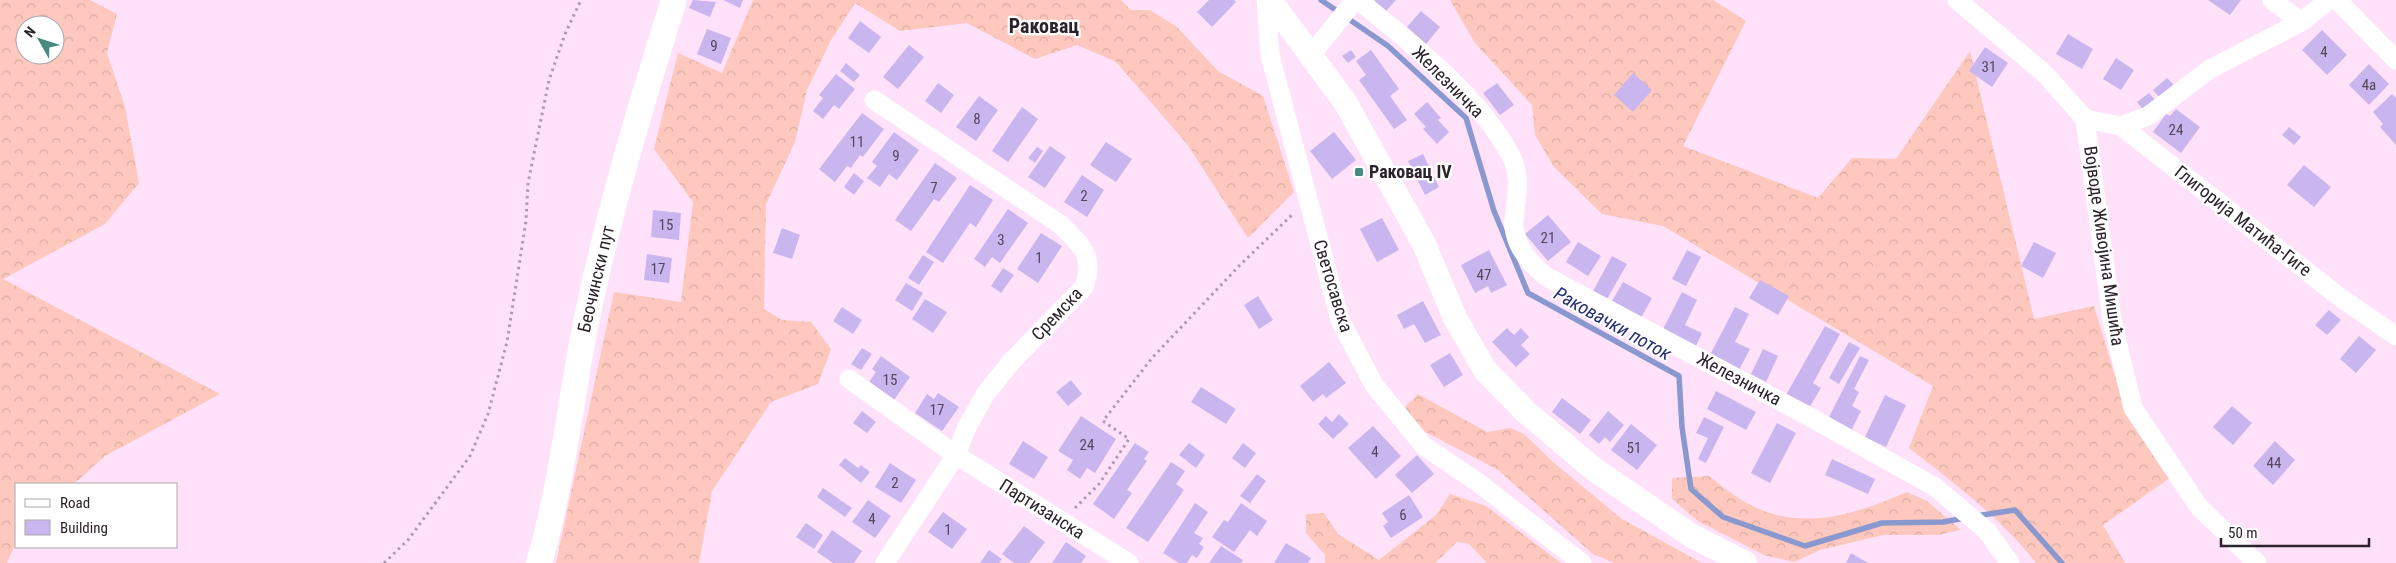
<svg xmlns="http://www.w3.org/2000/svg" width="2396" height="563" font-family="'Roboto Condensed',sans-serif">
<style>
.forest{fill:url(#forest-crowns);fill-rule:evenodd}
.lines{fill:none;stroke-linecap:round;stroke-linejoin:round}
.stream{stroke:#8999cf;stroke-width:5.5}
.building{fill:#cab6ef}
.path{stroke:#b09aad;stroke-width:3;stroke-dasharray:2.5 4;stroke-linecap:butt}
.minor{stroke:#fff;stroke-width:19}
.tertiary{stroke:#fff;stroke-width:24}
.secondary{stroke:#fff;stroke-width:26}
.poi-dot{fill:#478b80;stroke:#fff;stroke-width:2}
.labels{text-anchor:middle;stroke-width:4.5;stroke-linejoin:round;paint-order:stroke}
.number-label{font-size:15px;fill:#54475c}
.street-label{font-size:18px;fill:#2c222b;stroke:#fff}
.poi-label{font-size:18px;font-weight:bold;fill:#2c222b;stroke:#fff;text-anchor:start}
.water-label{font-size:19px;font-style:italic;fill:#232f70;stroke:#fff}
.quarter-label{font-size:20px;font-weight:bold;fill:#2c222b;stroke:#fff}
</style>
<defs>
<pattern id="forest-crowns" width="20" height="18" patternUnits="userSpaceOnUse" patternTransform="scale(1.25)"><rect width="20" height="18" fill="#fec8be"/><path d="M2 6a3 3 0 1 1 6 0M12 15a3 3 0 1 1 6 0" fill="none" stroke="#daaca3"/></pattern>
</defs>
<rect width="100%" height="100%" fill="#ffe1fa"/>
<!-- forest -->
<g class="forest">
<path d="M0 0H90L117 14 107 53 125 107 139 183 105 224 3 279 220 394 105 456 74 484H16V542L7 563H0ZM25 25H55V55H25Z"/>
<path d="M753 0H1121L1131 10H1150L1177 27 1218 71 1263 96 1294 192 1248 238 1187 144 1116 62 1077 45 1035 59 967 23 900 31 855 3 831 40 807 90 795 142 766 204 764 309 782 320 811 322 831 349 818 384 771 402 712 491 699 563H556L614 292 681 302 693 202 654 149 678 53 722 73Z"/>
<path d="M1450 0H1713L1746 21 1683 146 1818 198 1852 158 1896 159 1970 51 2034 319 2094 306 2127 416 2170 478 2103 525 2125 563H2036C2000 517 1955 484 1909 448L1933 386 1663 226 1602 214 1554 167 1535 135 1532 105 1475 43Z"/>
<path d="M1418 394 1487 432 1510 428 1524 434 1553 462 1622 519 1702 563H1614L1593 554 1498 470 1416 427 1405 407Z"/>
<path d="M1709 476C1719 484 1729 492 1740 499 1795 534 1852 516 1907 492L1927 501 1961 530 1938 535H1883L1820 550 1794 562 1764 555 1698 521 1672 499V478Z"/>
<path d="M1450 494 1486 506 1561 563H1487L1469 544 1457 542 1435 563H1325V555L1306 533V514L1324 513 1338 534 1379 560 1436 515Z"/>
</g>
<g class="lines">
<!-- stream -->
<g class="stream">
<path d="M1321 0 1388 46 1466 118 1494 211 1528 293 1679 376 1682 427 1691 489 1723 517 1805 546 1882 523 1943 522 1965 518"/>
<path d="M1976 516 2015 510 2062 563"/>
</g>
</g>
<!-- building -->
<g class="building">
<path d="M693 0 716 2 710 17 689 8Z"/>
<path d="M723 0H743L740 8Z"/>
<path d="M1209 0H1234L1236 2 1212 27 1197 12Z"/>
<path d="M1374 0H1396L1386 11Z"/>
<path d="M2208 0H2241L2230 15Z"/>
<path d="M1421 11 1440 27 1426 44 1407 27Z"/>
<path d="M860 21 881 37 869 53 848 38Z"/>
<path d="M707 29 731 38 721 64 697 54Z"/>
<path d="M2322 30 2347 55 2327 75 2302 50Z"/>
<path d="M2068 34 2093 49 2082 69 2056 54Z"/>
<path d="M909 45 924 57 898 89 883 77Z"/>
<path d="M1985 47 2008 63 1992 87 1969 71Z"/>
<path d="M1351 50 1356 57 1348 63 1342 56Z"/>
<path d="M1371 50 1399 89 1390 96 1407 120 1394 129 1359 80 1366 75 1356 61Z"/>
<path d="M2116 58 2134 70 2121 90 2103 79Z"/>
<path d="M846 63 860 75 854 82 840 71Z"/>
<path d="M2369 64 2389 84 2369 105 2349 85Z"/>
<path d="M1633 73 1652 90 1633 112 1614 95Z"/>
<path d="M836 74 855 89 839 109 834 105 823 119 813 111 823 98 819 95Z"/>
<path d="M2167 78 2174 85 2159 97 2153 90Z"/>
<path d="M938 83 954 95 941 113 925 101Z"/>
<path d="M1497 83 1514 105 1500 115 1483 93Z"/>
<path d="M2149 93 2156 101 2144 111 2137 102Z"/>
<path d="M2392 94 2396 98V145L2380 127 2383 124 2373 112Z"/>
<path d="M979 96 998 110 976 141 956 127Z"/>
<path d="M1427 102 1441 118 1438 120 1449 132 1437 144 1423 129 1426 127 1414 114Z"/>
<path d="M1022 107 1038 119 1008 162 992 151Z"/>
<path d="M2176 109 2200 127 2181 153 2153 132 2166 114 2170 116Z"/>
<path d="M862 113 884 129 863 157 860 155 851 168 847 166 835 182 819 169Z"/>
<path d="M2289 127 2301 137 2294 145 2282 135Z"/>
<path d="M894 132 919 150 897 180 889 174 880 187 867 178 877 166 872 162Z"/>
<path d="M1334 132 1356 160 1332 179 1310 151Z"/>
<path d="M1106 142 1132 159 1116 182 1090 165Z"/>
<path d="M1050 146 1066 157 1045 188 1028 177Z"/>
<path d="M1037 147 1043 151 1035 163 1028 158Z"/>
<path d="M1423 154 1439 187 1425 195 1408 161Z"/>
<path d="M935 163 957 178 939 202 934 199 911 231 895 220Z"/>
<path d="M2304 165 2331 187 2314 207 2287 185Z"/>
<path d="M854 173 864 181 854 195 844 187Z"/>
<path d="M1082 175 1104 190 1087 217 1064 202Z"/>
<path d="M970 185 993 200 976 227 970 223 943 263 926 252Z"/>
<path d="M1008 209 1028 223 1000 263 992 257 985 267 974 259Z"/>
<path d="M653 210 681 213 679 240 651 237Z"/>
<path d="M1548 215 1571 242 1548 261 1525 234Z"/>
<path d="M1382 218 1399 250 1377 262 1360 229Z"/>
<path d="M782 228 800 235 792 259 773 253Z"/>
<path d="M1041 233 1062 246 1038 283 1017 269Z"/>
<path d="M1578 242 1601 256 1588 276 1566 262Z"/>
<path d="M2034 242 2056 253 2043 278 2021 266Z"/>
<path d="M1489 250 1507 285 1491 293 1488 286 1475 293 1461 265Z"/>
<path d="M1687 250 1701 257 1686 286 1672 279Z"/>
<path d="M647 254 672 258 669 283 644 280Z"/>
<path d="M923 255 934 262 919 285 908 278Z"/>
<path d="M1612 256 1627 264 1607 299 1593 291Z"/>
<path d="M1003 268 1014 275 1001 293 991 286Z"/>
<path d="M1760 280 1789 296 1778 315 1749 298Z"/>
<path d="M1623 282 1652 298 1641 318 1612 301Z"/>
<path d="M906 283 923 293 912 311 895 300Z"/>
<path d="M1682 292 1697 300 1685 325 1702 333 1695 348 1662 331Z"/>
<path d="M1258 296 1273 320 1259 329 1244 305Z"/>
<path d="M925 299 947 312 933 333 912 319Z"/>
<path d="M1423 301 1441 335 1425 343 1414 324 1404 329 1397 315Z"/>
<path d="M842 307 862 320 853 334 833 321Z"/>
<path d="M1735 307 1749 314 1735 342 1750 349 1739 370 1710 355Z"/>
<path d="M2329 310 2341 320 2327 335 2315 325Z"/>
<path d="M1825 326 1840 334 1813 383 1821 388 1809 408 1786 395Z"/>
<path d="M1507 328 1514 335 1521 328 1529 337 1521 345 1530 354 1516 367 1492 342Z"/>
<path d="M2359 336 2376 350 2356 373 2340 359Z"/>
<path d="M1849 342 1860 348 1839 384 1829 378Z"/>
<path d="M862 348 872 354 861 370 851 364Z"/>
<path d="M1763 349 1778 356 1766 382 1751 374Z"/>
<path d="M1450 353 1463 375 1444 387 1430 365Z"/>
<path d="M881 356 910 377 894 400 869 382 876 372 872 369Z"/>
<path d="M1860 356 1869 360 1854 389 1859 392 1852 406 1861 411 1851 431 1828 419Z"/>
<path d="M1329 362 1346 383 1326 398 1323 394 1313 402 1300 386Z"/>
<path d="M1071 380 1082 394 1068 406 1056 392Z"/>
<path d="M1201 387 1236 409 1226 424 1191 402Z"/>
<path d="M1716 391 1756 412 1746 430 1707 409Z"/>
<path d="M938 393 959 407 942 431 915 413 927 394 934 399Z"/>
<path d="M1885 395 1906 405 1886 447 1865 437Z"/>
<path d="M1562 398 1591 420 1580 434 1552 412Z"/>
<path d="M2232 406 2252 423 2233 445 2213 427Z"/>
<path d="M862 411 876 422 867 433 853 423Z"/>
<path d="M1608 411 1624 425 1610 442 1605 437 1599 444 1589 435Z"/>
<path d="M1339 414 1349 424 1333 439 1318 424 1326 416 1332 422Z"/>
<path d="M1081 416 1116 439 1095 473 1087 468 1080 479 1067 470 1073 460 1058 451Z"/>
<path d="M1704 417 1724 427 1706 463 1698 459 1708 438 1696 433Z"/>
<path d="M1777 423 1796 433 1770 483 1751 473Z"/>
<path d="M1631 424 1657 445 1637 470 1611 450Z"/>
<path d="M1373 426 1401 456 1376 479 1348 448Z"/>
<path d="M1023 441 1048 457 1034 479 1009 464Z"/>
<path d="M2275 441 2295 460 2273 485 2253 466Z"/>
<path d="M1135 443 1149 452 1144 459 1147 461 1127 490 1132 493 1114 519 1093 504Z"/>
<path d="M1189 443 1205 455 1196 468 1179 455Z"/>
<path d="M1243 443 1256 453 1245 468 1232 458Z"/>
<path d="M1417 455 1434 474 1412 493 1395 475Z"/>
<path d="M845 458 858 468 861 465 870 472 861 483 839 465Z"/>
<path d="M1832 459 1875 479 1868 494 1825 475Z"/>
<path d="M1171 462 1185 471 1176 484 1184 490 1148 542 1126 528Z"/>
<path d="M890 463 916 480 901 503 875 487Z"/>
<path d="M1257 474 1266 481 1250 503 1240 496Z"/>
<path d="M823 488 852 508 845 517 817 497Z"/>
<path d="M1409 495 1423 517 1391 538 1383 526 1388 522 1382 513Z"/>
<path d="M868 500 891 516 875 538 852 522Z"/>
<path d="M1195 503 1208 512 1194 533 1203 538 1199 544 1204 547 1197 558 1192 555 1187 563H1179L1163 553Z"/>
<path d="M1241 503 1267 521 1257 536 1250 530 1234 552 1212 537 1224 520 1228 522Z"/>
<path d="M943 512 967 529 952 549 928 532Z"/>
<path d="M806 523 823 535 814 549 796 537Z"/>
<path d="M1024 526 1045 542 1029 563H1014L1002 554Z"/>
<path d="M832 530 862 551 854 563H833L817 552Z"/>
<path d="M1066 542 1086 556 1081 563H1052Z"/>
<path d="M1286 543 1311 558 1308 563H1274Z"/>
<path d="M1221 546 1243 560 1241 563H1209Z"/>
<path d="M989 550 1002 559 999 563H980Z"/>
<path d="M1851 553 1868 563H1846Z"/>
</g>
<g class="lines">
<!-- path -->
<g class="path">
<path d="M1075 508 1099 484 1129 439 1103 421 1152 358 1240 265 1293 214"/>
<path d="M384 563 408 540 470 456 488 414 507 342 526 221 528 183 549 80 565 34 581 0"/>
</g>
<!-- minor -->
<g class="minor">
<path d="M1266 0 1270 55 1340 320 1374 385 1424 446 1476 481 1582 563"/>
<path d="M1358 0C1411 43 1477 94 1510 154 1520 172 1518 189 1515 209 1515 215 1513 222 1514 228 1517 248 1531 265 1547 277L1808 416 1935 487 1987 531 2010 563"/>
<path d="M1957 0 2045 74 2085 119 2112 320 2133 408 2199 507 2257 563"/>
<path d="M2272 0 2301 22"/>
<path d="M2337 0 2396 60"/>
<path d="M1311 55 1355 0"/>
<path d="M874 100 1061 225C1082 246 1095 256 1084 287L1011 362 986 393 966 429 956 455 885 563"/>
<path d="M2085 119 2121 126 2341 298 2396 336"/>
<path d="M2121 126 2148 116 2210 69 2301 22 2329 0"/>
<path d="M849 379 956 455 1129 563"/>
</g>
<!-- tertiary -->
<path class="tertiary" d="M1270 0 1345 102 1424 244 1455 318 1485 370 1526 412 1595 470 1692 536 1745 563"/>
<!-- secondary -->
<path class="secondary" d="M539 563C563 481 570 401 587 318 609 211 641 104 674 0"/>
</g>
<!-- markers -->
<rect class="poi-dot" x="1354" y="167" width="10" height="10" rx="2.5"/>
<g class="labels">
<!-- number labels -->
<g class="number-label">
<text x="714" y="51">9</text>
<text x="2324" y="57">4</text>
<text x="1989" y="72">31</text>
<text x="2369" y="90">4a</text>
<text x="977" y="124">8</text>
<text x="2176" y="135">24</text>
<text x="857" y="147">11</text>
<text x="896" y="161">9</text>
<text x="934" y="193">7</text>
<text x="1084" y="201">2</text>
<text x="666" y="230">15</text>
<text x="1548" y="243">21</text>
<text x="1001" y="245">3</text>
<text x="1039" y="263">1</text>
<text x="658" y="274">17</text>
<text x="1484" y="280">47</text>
<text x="890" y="385">15</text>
<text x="937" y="415">17</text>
<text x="1087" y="450">24</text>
<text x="1634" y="453">51</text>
<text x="1375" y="457">4</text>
<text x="2274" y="468">44</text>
<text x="895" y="488">2</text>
<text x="1403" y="520">6</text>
<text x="872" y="524">4</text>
<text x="948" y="535">1</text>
</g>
<!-- street labels -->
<g class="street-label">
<text transform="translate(1448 82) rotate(45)" y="6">Железничка</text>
<text transform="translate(2243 221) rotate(38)" y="6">Глигорија Матића-Гиге</text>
<text transform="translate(2104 246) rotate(82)" y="6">Војводе Живојина Мишића</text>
<text transform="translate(596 279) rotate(-77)" y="6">Беочински пут</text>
<text transform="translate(1333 286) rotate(73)" y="6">Светосавска</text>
<text transform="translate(1057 314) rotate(-47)" y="6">Сремска</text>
<text transform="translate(1739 379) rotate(28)" y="6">Железничка</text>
<text transform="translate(1042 509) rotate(32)" y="6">Партизанска</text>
</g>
<!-- poi labels -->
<g class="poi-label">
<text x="1369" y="178">Раковац IV</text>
</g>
<!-- water labels -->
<g class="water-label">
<text transform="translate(1613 323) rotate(29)" y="7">Раковачки поток</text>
</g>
<!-- quarter labels -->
<g class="quarter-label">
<text x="1044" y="33">Раковац</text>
</g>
</g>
<!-- legend -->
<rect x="15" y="483" width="162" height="65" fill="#ffffff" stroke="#aba7aa"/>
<rect x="25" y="499" width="25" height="8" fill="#ffffff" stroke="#aba7aa"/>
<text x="60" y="508" font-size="15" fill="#2c222b">Road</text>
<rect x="25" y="520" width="25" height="15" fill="#cab6ef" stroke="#aba7aa"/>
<text x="60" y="533" font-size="15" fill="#2c222b">Building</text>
<!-- north arrow -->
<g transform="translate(40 40) rotate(309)"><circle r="24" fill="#ffffff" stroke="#aba7aa"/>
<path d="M0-4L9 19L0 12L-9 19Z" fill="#478b80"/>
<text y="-8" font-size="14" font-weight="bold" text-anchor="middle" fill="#2c222b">N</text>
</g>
<!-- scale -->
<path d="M2221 538v8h148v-8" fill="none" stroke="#2c222b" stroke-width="2.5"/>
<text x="2228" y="538" font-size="15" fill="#2c222b" stroke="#ffffff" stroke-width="4" paint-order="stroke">50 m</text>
</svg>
